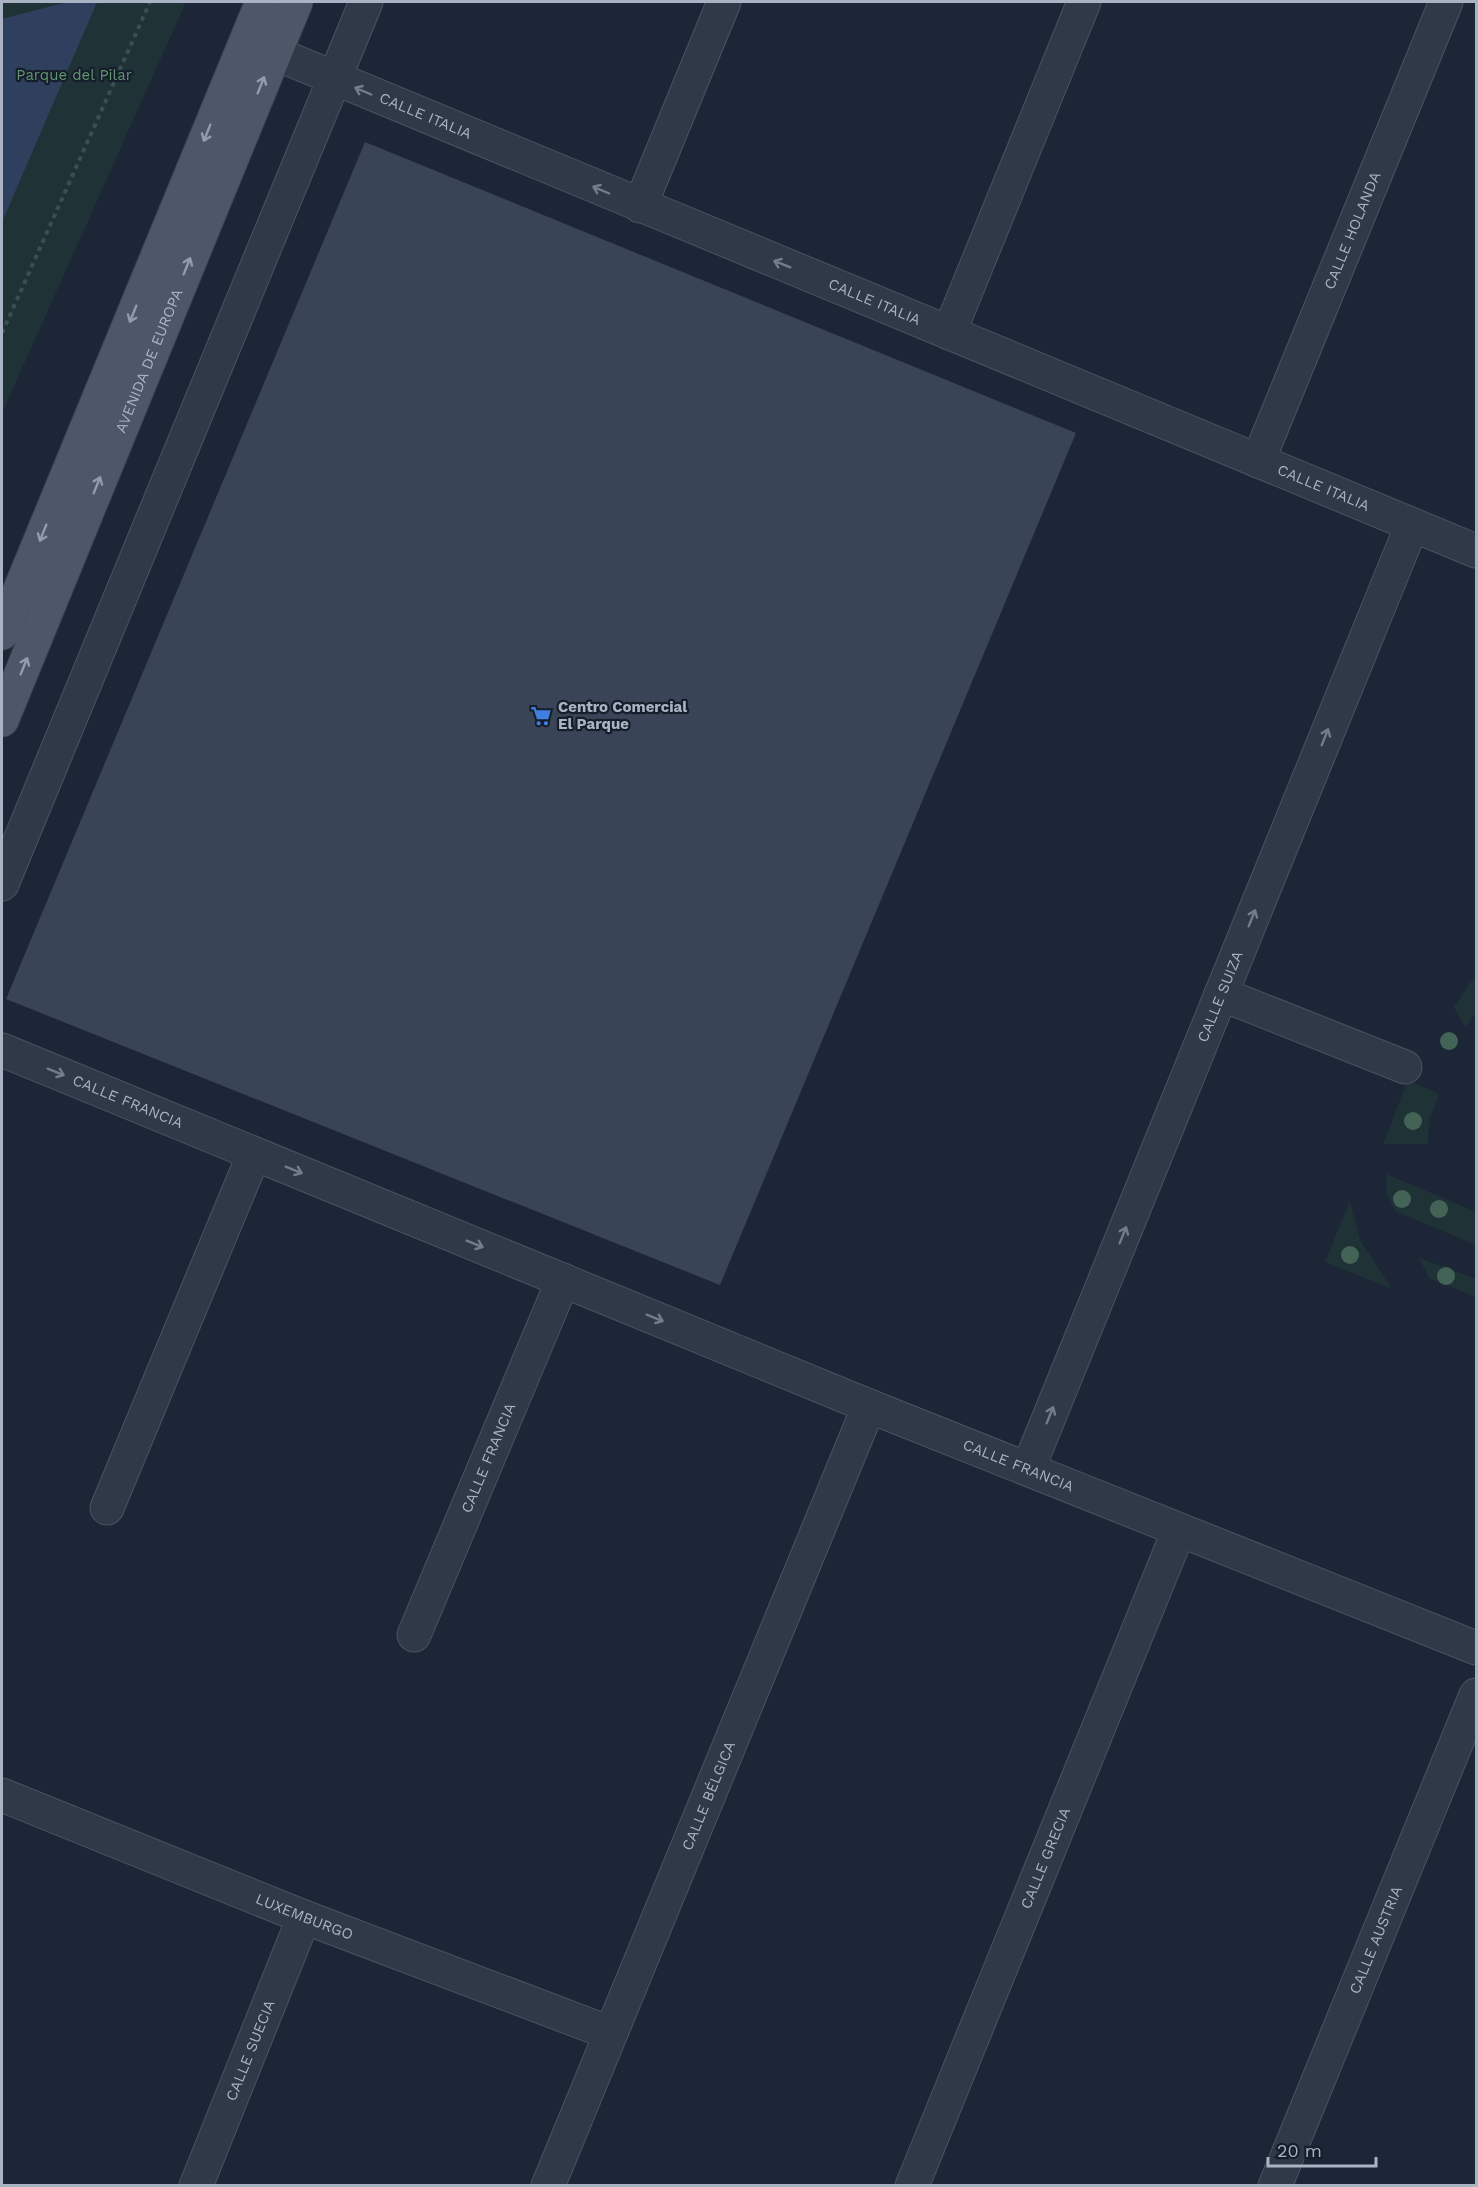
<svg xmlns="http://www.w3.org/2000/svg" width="1478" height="2187" font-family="'Work Sans',sans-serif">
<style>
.green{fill:#1f3337}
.water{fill:#2f405f}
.building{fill:#394457}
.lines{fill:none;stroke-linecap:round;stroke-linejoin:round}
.minor-casing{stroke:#4b5362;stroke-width:35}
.major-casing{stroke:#3a4250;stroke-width:35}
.path{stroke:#394f52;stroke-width:4;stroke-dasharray:4.5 4.5;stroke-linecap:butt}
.minor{stroke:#303947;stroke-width:33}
.major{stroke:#4e5767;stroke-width:33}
.tree{fill:#426355}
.oneway{stroke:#939cad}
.oneway2{stroke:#737c8c}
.labels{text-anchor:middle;stroke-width:4.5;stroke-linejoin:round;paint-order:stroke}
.park-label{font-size:15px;fill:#61956f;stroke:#161e2b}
.street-label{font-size:15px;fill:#aab3c4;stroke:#161e2b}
.poi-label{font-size:15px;font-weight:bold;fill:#aab3c4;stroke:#161e2b;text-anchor:start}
</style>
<rect width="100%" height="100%" fill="#1d2636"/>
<!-- green -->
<g class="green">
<path d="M2 2H186L2 413Z"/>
<path d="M1476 978V1013L1465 1027 1454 1007 1470 983Z"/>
<path d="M1408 1080 1439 1094 1429 1121 1428 1144H1383Z"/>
<path d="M1386 1174 1476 1212V1245L1395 1211 1387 1193Z"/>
<path d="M1350 1201 1360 1240 1392 1289 1325 1262Z"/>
<path d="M1419 1258 1476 1279V1297L1430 1279Z"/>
</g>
<!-- water -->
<path class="water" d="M68 2H97L2 222V19Z"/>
<!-- building -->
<path class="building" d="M365 142 1076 433 720 1285 6 999Z"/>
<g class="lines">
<!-- minor casing -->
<g class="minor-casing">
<g id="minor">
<path id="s1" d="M250 43 1476 551"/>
<path d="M640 206 724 2"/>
<path d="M949 333 1084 2"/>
<path id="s2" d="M1258 461 1446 2"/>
<path d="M2 884 366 2"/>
<path d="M1221 994 1405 1067"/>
<path id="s3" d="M2 1050 869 1406 1476 1648"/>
<path id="s4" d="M1028 1469 1412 525"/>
<path d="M107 1508 254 1154"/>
<path id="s5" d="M414 1635 563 1280"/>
<path id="s6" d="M2 1795 304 1917 610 2033"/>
<path id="s7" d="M196 2186 304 1917"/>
<path id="s8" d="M548 2186 869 1406"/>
<path id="s9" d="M912 2186 1179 1530"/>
<path id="s10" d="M1275 2186 1476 1695"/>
</g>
</g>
<!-- major casing -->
<g class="major-casing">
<g id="major">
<path d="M2 633 262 2"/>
<path id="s11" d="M2 720 296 2"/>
</g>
</g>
<!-- path -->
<path class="path" d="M2 333 150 2"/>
<!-- minor -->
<use href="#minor" class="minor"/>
<!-- major -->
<use href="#major" class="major"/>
</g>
<!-- trees -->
<g class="tree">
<circle cx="1449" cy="1041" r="9"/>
<circle cx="1413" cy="1121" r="9"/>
<circle cx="1402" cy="1199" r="9"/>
<circle cx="1439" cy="1209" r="9"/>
<circle cx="1350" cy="1255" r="9"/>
<circle cx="1446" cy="1276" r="9"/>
</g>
<!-- one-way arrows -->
<defs><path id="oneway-shaft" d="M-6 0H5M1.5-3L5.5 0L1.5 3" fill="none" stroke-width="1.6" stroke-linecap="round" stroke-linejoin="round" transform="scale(1.5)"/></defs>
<g class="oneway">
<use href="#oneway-shaft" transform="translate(261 85) rotate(-68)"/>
<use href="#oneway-shaft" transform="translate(207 133) rotate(112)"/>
<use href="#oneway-shaft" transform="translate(187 266) rotate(-68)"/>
<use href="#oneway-shaft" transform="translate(133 314) rotate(112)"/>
<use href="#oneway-shaft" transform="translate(97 485) rotate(-68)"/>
<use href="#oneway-shaft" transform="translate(43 533) rotate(112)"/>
<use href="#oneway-shaft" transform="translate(24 666) rotate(-68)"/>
</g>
<g class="oneway2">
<use href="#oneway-shaft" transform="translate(363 91) rotate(-157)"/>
<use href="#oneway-shaft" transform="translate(601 190) rotate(-157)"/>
<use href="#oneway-shaft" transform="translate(782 264) rotate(-158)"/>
<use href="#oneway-shaft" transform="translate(1325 737) rotate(-68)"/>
<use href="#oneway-shaft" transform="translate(1252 918) rotate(-68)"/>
<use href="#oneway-shaft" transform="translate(56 1072) rotate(22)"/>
<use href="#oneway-shaft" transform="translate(294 1170) rotate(22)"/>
<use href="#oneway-shaft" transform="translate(1123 1235) rotate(-68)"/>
<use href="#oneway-shaft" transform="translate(475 1244) rotate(22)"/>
<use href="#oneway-shaft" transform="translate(655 1318) rotate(22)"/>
<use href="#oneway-shaft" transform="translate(1050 1415) rotate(-68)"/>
</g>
<!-- icons -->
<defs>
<g id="supermarket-bare" transform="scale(1.62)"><path d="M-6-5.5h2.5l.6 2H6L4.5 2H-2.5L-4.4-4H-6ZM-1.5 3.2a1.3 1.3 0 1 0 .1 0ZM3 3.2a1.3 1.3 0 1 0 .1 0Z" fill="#3f7fe0" stroke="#161e2b" stroke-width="2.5" paint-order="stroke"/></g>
</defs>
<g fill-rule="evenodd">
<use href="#supermarket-bare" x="541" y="716"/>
</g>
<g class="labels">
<!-- park labels -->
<g class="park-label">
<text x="74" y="80">Parque del Pilar</text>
</g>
<!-- street labels -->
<g class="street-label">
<text dy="5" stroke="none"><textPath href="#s1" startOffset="190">CALLE ITALIA</textPath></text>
<text dy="5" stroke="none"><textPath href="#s2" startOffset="249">CALLE HOLANDA</textPath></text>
<text dy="5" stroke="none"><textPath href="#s1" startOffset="676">CALLE ITALIA</textPath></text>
<text dy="5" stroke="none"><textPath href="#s11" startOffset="388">AVENIDA DE EUROPA</textPath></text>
<text dy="5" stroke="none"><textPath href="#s1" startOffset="1162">CALLE ITALIA</textPath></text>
<text dy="5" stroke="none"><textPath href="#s4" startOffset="510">CALLE SUIZA</textPath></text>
<text dy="5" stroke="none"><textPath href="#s3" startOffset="136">CALLE FRANCIA</textPath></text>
<text dy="5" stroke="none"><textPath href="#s5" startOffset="192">CALLE FRANCIA</textPath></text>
<text dy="5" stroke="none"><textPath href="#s3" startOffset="1098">CALLE FRANCIA</textPath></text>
<text dy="5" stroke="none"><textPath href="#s8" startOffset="422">CALLE BÉLGICA</textPath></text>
<text dy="5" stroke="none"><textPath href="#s9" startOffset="354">CALLE GRECIA</textPath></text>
<text dy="5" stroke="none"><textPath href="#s6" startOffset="326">LUXEMBURGO</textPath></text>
<text dy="5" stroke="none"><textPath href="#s10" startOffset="266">CALLE AUSTRIA</textPath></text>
<text dy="5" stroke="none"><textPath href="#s7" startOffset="146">CALLE SUECIA</textPath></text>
</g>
<!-- poi labels -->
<g class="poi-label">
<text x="558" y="712">Centro Comercial<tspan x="558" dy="17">El Parque</tspan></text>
</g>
</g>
<!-- border -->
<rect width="1478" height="2187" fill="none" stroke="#aab3c4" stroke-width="6"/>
<!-- scale -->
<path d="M1268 2157v9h108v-9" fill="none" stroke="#aab3c4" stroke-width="3"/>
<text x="1277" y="2157" font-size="18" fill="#aab3c4" stroke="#161e2b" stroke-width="4.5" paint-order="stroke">20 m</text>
</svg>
